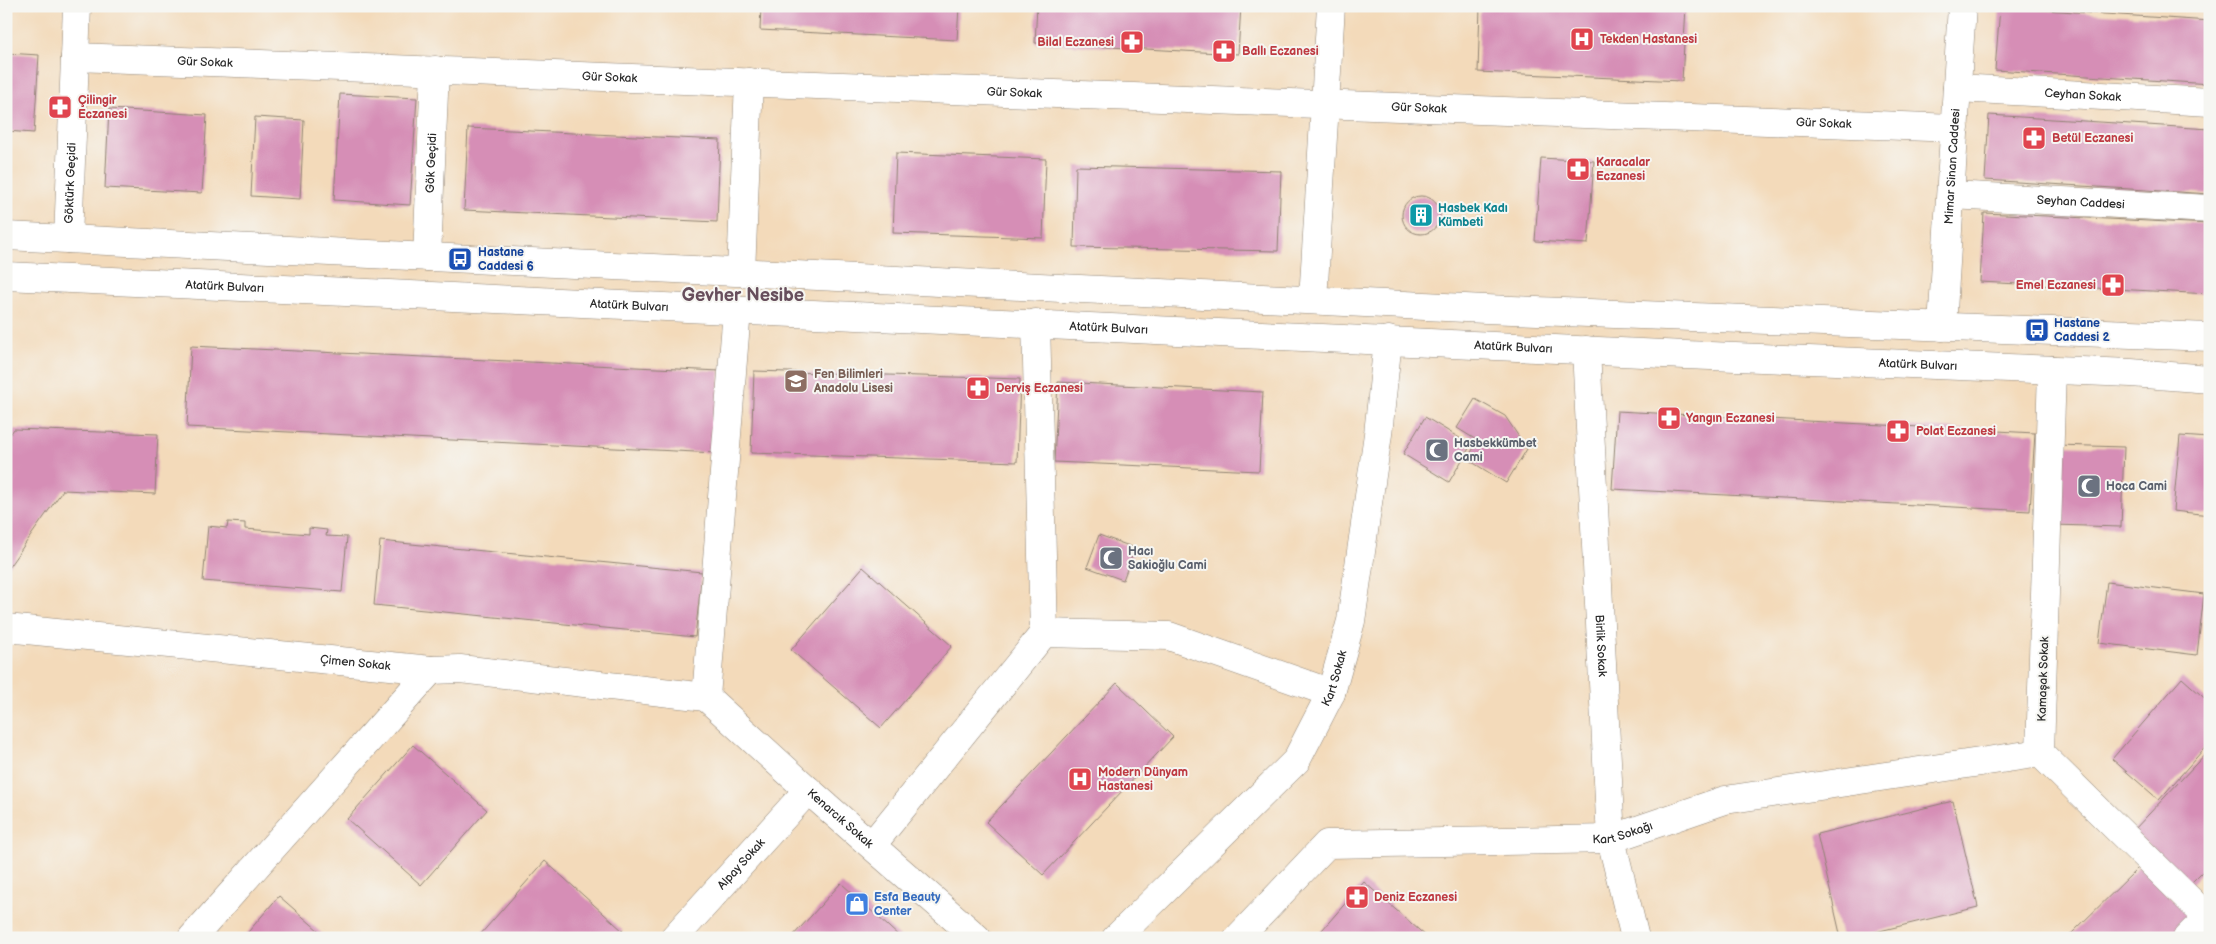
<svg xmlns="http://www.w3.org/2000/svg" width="2216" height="944" font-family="'Balsamiq Sans',sans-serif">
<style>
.building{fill:#d68eb6}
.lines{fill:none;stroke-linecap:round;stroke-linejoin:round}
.street-casing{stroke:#8f8272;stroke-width:29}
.primary-casing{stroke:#8f8272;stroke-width:29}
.highway-casing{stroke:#8f8272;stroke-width:29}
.street{stroke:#fff;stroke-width:28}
.primary{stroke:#fff;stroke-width:28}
.highway{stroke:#fff;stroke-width:28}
.labels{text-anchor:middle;stroke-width:4;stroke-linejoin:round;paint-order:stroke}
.health-label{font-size:12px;font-weight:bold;fill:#be3a42;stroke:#f6f6f2;text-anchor:start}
.street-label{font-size:12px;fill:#2b2b2b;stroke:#f6f6f2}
.culture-label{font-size:12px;font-weight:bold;fill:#0d838f;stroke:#f6f6f2;text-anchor:start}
.transit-label{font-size:12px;font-weight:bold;fill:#164399;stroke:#f6f6f2;text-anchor:start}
.education-label{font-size:12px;font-weight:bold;fill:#785e54;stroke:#f6f6f2;text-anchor:start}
.worship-label{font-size:12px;font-weight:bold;fill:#5b616d;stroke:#f6f6f2;text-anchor:start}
.shop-label{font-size:12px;font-weight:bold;fill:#366cbe;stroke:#f6f6f2;text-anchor:start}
.district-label{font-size:18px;font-weight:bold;fill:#674e5c;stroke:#f6f6f2}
</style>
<rect width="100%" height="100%" fill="#f6f6f2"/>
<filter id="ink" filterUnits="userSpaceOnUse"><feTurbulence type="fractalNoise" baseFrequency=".02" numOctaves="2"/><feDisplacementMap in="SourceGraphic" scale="10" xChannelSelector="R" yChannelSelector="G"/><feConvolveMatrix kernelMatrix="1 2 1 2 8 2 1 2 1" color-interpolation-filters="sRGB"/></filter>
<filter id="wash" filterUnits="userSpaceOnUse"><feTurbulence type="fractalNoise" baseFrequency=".0096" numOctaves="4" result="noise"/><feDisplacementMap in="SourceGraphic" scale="20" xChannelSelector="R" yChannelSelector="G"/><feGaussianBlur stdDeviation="1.12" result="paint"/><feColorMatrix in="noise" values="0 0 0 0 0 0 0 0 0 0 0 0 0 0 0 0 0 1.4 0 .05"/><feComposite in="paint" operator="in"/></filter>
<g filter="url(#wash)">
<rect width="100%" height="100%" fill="#f3daba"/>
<g id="blocks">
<!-- building -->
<g class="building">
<path d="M761 6H959L957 40 760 30Z"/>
<path d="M1037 6H1241L1238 54 1035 43Z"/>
<path d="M1480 6H1686L1682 81 1478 72Z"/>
<path d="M2000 7 2210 21V84L1995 70Z"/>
<path d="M6 53 39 55 34 133 6 131Z"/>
<path d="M340 94 417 98 410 205 334 200Z"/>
<path d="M109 109 207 115 202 193 105 188Z"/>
<path d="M1989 115 2210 129V194L1985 180Z"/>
<path d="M255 117 304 120 300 199 251 196Z"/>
<path d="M468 128 720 140 717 222 464 210Z"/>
<path d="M896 153 1046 159 1043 238 893 233Z"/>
<path d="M1541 158 1594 161 1588 244 1535 241Z"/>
<path d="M1076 166 1281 171 1278 251 1074 247Z"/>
<circle cx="1421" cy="215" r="19"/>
<path d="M1984 213 2210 224V294L1980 282Z"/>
<path d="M191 346 720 371 716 453 187 427Z"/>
<path d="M754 371 1020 379 1017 462 751 453Z"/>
<path d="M1058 382 1263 392 1259 471 1054 462Z"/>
<path d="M1475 399 1505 416 1527 449 1506 483 1467 459 1478 441 1457 428Z"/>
<path d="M1617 411 2035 433 2030 511 1612 489Z"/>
<path d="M1425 417 1471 445 1449 482 1403 454Z"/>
<path d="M14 429 158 434 155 494 63 490 6 571V440Z"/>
<path d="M2180 436 2210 438V515L2173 511Z"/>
<path d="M2057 445 2124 447 2121 527 2054 525Z"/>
<path d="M228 522 245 523V529L309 534V528L327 530 326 536 347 537 342 592 203 581 208 526 227 528Z"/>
<path d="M1099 535 1135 548 1123 580 1087 567Z"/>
<path d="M380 541 702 572 695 637 374 605Z"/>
<path d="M863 567 952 646 881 728 791 650Z"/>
<path d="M2107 582 2204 594 2197 655 2099 643Z"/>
<path d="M2182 678 2210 703V742L2159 800 2112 759Z"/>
<path d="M1117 683 1173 737 1043 875 986 822Z"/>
<path d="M413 745 487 810 421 885 347 819Z"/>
<path d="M2210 749V864L2189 885 2133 831Z"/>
<path d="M1953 801 1978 907 1851 938H1841L1817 834Z"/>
<path d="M545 861 623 931 617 938H480L479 936Z"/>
<path d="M2140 866 2193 919 2174 938H2067Z"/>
<path d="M1364 882 1427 937 1426 938H1315Z"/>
<path d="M841 883 901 938H791Z"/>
<path d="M279 896 327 938H243Z"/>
</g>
</g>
</g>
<g filter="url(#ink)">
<use href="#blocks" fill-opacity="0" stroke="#8f8272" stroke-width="1"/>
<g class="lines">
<!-- street casing -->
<g class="street-casing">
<g id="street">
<path id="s1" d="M75 57 1955 128"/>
<path id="s2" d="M1957 88 2210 102"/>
<path id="s3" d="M1951 195 2210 209"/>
<path id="s4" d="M68 239 77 6"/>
<path id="s5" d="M427 257 435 70"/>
<path d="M741 272 749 82"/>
<path d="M1313 300 1331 6"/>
<path d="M1036 323 1044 633"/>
<path id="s6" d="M1942 327 1962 6"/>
<path id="s7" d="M1586 350 1611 839 1635 938"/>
<path d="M2052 370 2040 753 2207 917"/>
<path id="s8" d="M6 628 431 670 460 669 706 697"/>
<path d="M706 697 737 310"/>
<path id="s9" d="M706 697 808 790 977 938"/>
<path d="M872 845 1044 633 1169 636 1331 693"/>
<path d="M192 938 431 670"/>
<path id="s10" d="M674 938 808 790"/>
<path id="s11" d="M1116 938 1296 761 1331 693 1351 621 1378 434 1388 340"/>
<path id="s12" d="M1238 938 1327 844 1611 839 1725 800 2040 753"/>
</g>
</g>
<!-- primary casing -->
<g class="primary-casing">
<g id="primary">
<path d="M6 236 1485 309 2210 337"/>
<path id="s13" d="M6 276 1685 355 2131 373 2210 379"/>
</g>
</g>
<!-- highway casing -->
<g class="highway-casing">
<path id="highway" d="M2187 938 2210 915"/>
</g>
<!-- street -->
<use href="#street" class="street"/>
<!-- primary -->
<use href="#primary" class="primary"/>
<!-- highway -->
<use href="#highway" class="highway"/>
</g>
</g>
<!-- icons -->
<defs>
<g id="hospital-square" transform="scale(1.25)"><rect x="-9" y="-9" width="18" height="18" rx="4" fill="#e0444e" stroke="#f6f6f2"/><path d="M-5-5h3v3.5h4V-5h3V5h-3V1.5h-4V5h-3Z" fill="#fff"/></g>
<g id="pharmacy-square" transform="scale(1.25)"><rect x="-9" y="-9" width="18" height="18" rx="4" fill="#e0444e" stroke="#f6f6f2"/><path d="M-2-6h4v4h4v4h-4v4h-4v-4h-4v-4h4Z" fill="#fff"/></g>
<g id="building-square" transform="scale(1.25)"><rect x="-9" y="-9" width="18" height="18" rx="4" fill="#0f9aa8" stroke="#f6f6f2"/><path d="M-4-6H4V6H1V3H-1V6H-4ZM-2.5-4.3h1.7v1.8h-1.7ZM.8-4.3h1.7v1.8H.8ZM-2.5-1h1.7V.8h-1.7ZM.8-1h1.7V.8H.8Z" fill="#fff"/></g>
<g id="bus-square" transform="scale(1.25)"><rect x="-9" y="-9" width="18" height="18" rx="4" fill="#1a4fb4" stroke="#f6f6f2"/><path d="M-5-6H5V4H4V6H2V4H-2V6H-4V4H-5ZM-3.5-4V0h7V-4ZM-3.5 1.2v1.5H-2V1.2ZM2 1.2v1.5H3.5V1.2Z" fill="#fff"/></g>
<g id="school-square" transform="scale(1.25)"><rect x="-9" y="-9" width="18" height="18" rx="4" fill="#8d6e63" stroke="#f6f6f2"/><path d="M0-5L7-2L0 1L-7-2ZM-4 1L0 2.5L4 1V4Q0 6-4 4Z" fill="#fff"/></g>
<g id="mosque-square" transform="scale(1.25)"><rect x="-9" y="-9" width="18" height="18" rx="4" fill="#6b7280" stroke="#f6f6f2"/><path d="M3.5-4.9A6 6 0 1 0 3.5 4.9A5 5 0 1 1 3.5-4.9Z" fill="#fff"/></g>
<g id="shop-square" transform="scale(1.25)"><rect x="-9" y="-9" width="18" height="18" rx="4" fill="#3f7fe0" stroke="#f6f6f2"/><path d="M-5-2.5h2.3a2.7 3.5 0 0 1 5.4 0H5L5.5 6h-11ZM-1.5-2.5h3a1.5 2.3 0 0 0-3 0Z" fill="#fff"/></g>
</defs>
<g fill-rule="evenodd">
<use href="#hospital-square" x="1582" y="39"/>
<use href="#pharmacy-square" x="1132" y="42"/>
<use href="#pharmacy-square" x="1224" y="51"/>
<use href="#pharmacy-square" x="60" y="107"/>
<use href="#pharmacy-square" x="2034" y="138"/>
<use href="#pharmacy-square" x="1578" y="169"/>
<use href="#building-square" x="1421" y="215"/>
<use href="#bus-square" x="460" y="259"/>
<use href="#pharmacy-square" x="2113" y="285"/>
<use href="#bus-square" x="2037" y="330"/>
<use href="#school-square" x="796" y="381"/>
<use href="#pharmacy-square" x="978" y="388"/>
<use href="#pharmacy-square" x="1669" y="418"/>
<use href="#pharmacy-square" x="1898" y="431"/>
<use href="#mosque-square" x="1437" y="450"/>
<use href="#mosque-square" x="2089" y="486"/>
<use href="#mosque-square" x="1111" y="558"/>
<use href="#hospital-square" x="1080" y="779"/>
<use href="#pharmacy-square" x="1357" y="897"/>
<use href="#shop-square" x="857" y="904"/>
</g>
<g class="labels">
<!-- health labels -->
<g class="health-label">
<text x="1600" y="43">Tekden Hastanesi</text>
<text x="1114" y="46" text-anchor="end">Bilal Eczanesi</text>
<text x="1242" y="55">Ballı Eczanesi</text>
<text x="78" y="104">Çilingir<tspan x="78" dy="14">Eczanesi</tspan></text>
<text x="2052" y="142">Betül Eczanesi</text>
<text x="1596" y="166">Karacalar<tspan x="1596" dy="14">Eczanesi</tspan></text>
<text x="2096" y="289" text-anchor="end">Emel Eczanesi</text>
<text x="996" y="392">Derviş Eczanesi</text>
<text x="1686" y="422">Yangın Eczanesi</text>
<text x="1916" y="435">Polat Eczanesi</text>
<text x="1098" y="776">Modern Dünyam<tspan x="1098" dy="14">Hastanesi</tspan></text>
<text x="1374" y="901">Deniz Eczanesi</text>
</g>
<!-- street labels -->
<g class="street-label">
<text dy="4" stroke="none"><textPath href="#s1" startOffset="130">Gür Sokak</textPath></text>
<text dy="4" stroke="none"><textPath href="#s1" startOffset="535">Gür Sokak</textPath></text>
<text dy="4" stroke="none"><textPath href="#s1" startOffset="940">Gür Sokak</textPath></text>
<text dy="4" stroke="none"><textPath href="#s2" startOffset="126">Ceyhan Sokak</textPath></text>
<text dy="4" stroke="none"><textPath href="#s1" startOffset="1345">Gür Sokak</textPath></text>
<text dy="4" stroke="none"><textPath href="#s1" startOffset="1750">Gür Sokak</textPath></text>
<text dy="4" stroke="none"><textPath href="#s5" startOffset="94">Gök Geçidi</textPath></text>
<text dy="4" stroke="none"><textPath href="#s6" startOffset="161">Mimar Sinan Caddesi</textPath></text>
<text dy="4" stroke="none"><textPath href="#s4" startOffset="56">Göktürk Geçidi</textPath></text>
<text dy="4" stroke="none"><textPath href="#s3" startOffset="130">Seyhan Caddesi</textPath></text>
<text dy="4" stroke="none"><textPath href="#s13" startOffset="219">Atatürk Bulvarı</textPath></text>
<text dy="4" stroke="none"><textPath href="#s13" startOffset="624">Atatürk Bulvarı</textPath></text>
<text dy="4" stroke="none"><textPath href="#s13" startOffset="1104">Atatürk Bulvarı</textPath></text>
<text dy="4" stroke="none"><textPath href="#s13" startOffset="1509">Atatürk Bulvarı</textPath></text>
<text dy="4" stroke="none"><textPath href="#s13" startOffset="1914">Atatürk Bulvarı</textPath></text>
<text dy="4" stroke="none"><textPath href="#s7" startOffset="296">Birlik Sokak</textPath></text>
<text dy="4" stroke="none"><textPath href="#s8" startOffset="351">Çimen Sokak</textPath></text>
<text dy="4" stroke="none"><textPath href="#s11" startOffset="344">Kart Sokak</textPath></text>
<text transform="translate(2043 679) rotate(-88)" y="4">Kamaşak Sokak</text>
<text dy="4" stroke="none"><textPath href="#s9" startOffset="181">Kenarcık Sokak</textPath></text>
<text dy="4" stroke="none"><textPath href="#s12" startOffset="426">Kart Sokağı</textPath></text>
<text dy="4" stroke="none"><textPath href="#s10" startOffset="100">Alpay Sokak</textPath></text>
</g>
<!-- culture labels -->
<g class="culture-label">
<text x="1438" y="212">Hasbek Kadı<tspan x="1438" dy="14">Kümbeti</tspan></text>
</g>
<!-- transit labels -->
<g class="transit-label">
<text x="478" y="256">Hastane<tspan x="478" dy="14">Caddesi 6</tspan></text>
<text x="2054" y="327">Hastane<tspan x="2054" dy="14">Caddesi 2</tspan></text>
</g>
<!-- education labels -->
<g class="education-label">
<text x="814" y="378">Fen Bilimleri<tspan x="814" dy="14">Anadolu Lisesi</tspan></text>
</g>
<!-- worship labels -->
<g class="worship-label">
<text x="1454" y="447">Hasbekkümbet<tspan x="1454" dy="14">Cami</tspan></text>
<text x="2106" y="490">Hoca Cami</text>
<text x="1128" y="555">Hacı<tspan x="1128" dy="14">Sakioğlu Cami</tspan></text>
</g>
<!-- shop labels -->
<g class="shop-label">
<text x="874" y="901">Esfa Beauty<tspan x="874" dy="14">Center</tspan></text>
</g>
<!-- district labels -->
<g class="district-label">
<text x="743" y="301">Gevher Nesibe</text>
</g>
</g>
<!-- margin -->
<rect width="2216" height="944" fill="none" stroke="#f6f6f2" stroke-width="25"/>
</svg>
